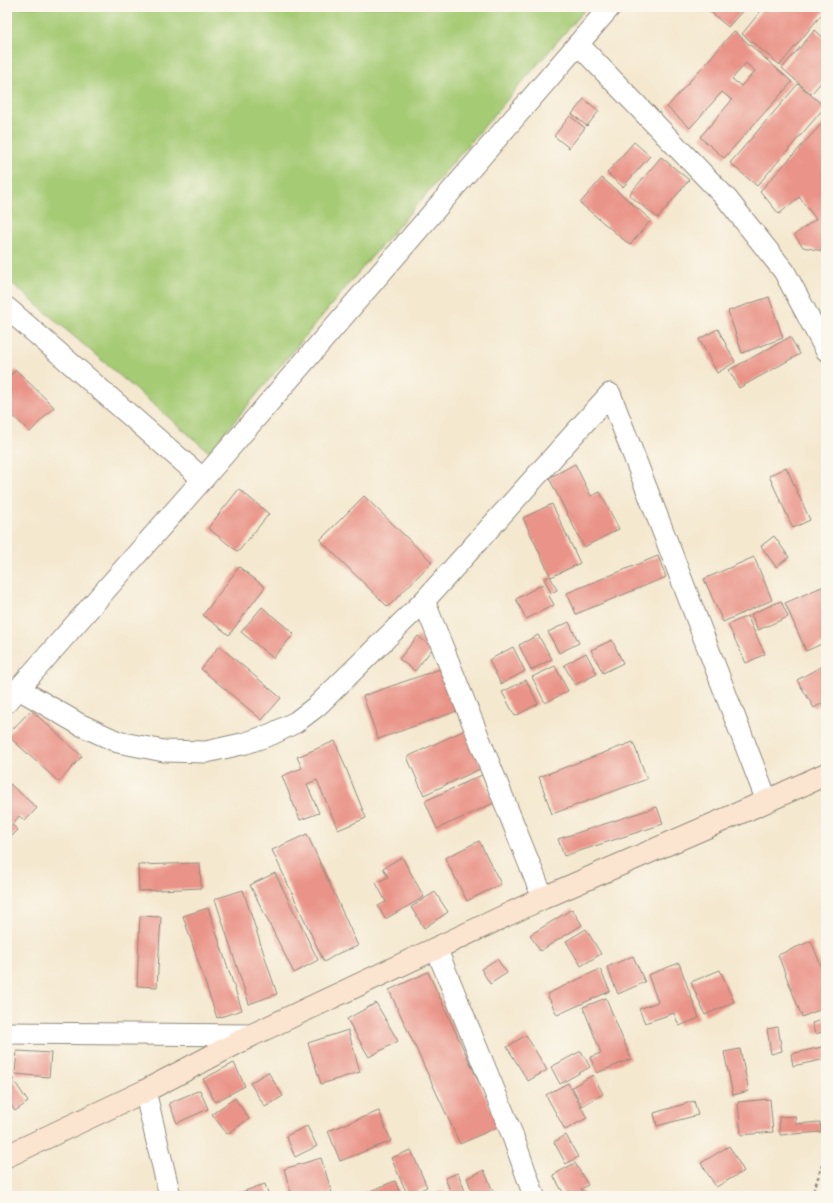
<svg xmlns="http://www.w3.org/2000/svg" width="833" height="1203" font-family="'Architects Daughter',sans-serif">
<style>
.green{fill:#a6cb75;stroke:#687b50}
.building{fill:#ea9489;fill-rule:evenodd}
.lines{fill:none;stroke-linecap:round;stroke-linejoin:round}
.street-casing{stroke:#908a7d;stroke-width:23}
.secondary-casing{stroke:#908a7d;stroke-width:24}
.path{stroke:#908a7d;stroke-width:2.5;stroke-dasharray:3 3;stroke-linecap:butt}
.street{stroke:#fff;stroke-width:21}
.secondary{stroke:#fce5d0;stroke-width:22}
</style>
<rect width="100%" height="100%" fill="#fbf7ec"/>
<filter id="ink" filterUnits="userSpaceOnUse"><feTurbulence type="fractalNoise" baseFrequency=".025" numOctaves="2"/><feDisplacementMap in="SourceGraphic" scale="8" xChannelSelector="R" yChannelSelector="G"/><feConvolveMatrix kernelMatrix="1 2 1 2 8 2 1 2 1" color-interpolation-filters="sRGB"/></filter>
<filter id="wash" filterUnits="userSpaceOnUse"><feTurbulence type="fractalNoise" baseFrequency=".012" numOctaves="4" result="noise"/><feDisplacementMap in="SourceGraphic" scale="16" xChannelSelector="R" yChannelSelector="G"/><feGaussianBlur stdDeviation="0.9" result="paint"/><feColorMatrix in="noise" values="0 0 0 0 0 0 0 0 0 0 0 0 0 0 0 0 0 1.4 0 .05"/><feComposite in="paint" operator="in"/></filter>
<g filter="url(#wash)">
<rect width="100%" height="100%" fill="#f4e8cf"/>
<!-- green -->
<path class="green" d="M7 7H587L352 280 209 452 7 279Z"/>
<g id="blocks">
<!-- building -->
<g class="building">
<path d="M705 7H746L728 27Z"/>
<path d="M764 7H826V9L780 65 742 34Z"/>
<path d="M815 30 826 40V77L811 94 782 68Z"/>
<path d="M734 31 792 82 724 158 700 137 732 100 722 92 690 128 667 107ZM746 63 755 71 741 86 732 79Z"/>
<path d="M798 84 825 107 757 186 730 163Z"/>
<path d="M584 99 599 111 587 126 572 114Z"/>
<path d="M570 116 585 128 569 148 554 136Z"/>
<path d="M826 119V256L822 251 803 247 794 235 816 219 799 197 779 214 760 191Z"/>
<path d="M634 142 650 156 623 187 607 173Z"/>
<path d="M661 157 689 180 658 218 629 195Z"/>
<path d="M602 178 651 220 630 245 580 203Z"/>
<path d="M769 297 783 338 742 353 728 311Z"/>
<path d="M718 329 735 362 717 373 699 339Z"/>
<path d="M790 337 800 354 739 388 729 370Z"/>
<path d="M16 370 54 407 30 432 7 410V379Z"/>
<path d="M575 464 591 496 600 492 619 529 584 547 549 478Z"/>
<path d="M786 467 810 520 793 528 769 476Z"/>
<path d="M239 489 269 514 238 552 208 528Z"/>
<path d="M364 496 432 562 388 607 320 540Z"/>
<path d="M552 504 580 563 551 577 523 518Z"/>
<path d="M774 536 789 557 776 567 761 546Z"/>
<path d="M658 556 666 577 576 614 567 593Z"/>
<path d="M754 557 772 600 723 622 704 579Z"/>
<path d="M239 567 265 587 229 635 203 615Z"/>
<path d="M550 576 557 590 551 593 544 579Z"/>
<path d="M543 584 554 605 526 619 516 599Z"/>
<path d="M824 586 826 590V642L806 651 785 603Z"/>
<path d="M781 601 788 617 758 630 751 614Z"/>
<path d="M262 607 294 634 273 658 241 632Z"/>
<path d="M747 616 765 654 746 663 728 625Z"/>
<path d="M569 622 579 643 559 653 548 632Z"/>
<path d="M538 635 552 659 531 670 519 645Z"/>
<path d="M418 636 433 648 415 671 399 659Z"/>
<path d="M612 640 623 663 603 673 591 650Z"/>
<path d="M219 646 281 698 262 720 201 669Z"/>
<path d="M513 647 525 671 501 684 489 660Z"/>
<path d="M586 653 597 674 575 685 564 665Z"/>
<path d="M826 664V701L814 708 797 680Z"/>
<path d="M555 666 568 691 545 703 532 677Z"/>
<path d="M443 668 457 711 378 739 363 696Z"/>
<path d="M526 680 538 704 515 716 502 692Z"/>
<path d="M31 710 82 756 59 782 7 735Z"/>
<path d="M465 730 482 768 424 795 407 757Z"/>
<path d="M335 741 366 818 338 830 317 780 307 784 319 813 300 820 282 776 302 768 297 757Z"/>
<path d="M633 742 647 779 552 814 539 777Z"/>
<path d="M482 775 494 803 437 829 425 801Z"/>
<path d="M10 784 37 808 25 821 19 816 12 825 18 830 10 838 7 836V787Z"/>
<path d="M657 807 663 824 564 856 558 839Z"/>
<path d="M307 834 358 946 339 953 324 962 272 850Z"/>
<path d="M479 841 501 884 467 901 445 858Z"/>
<path d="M402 857 424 897 385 919 378 906 386 902 376 883 388 877 383 868Z"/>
<path d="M200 863 201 888 139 891 138 865Z"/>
<path d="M275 873 318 960 294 973 250 885Z"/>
<path d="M243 890 277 994 249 1004 215 899Z"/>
<path d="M435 892 448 912 424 928 411 907Z"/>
<path d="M208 908 242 1010 217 1018 183 916Z"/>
<path d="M572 909 582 925 540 951 530 935Z"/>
<path d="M140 916 161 917 157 987 137 986Z"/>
<path d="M586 929 601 954 581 966 566 941Z"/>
<path d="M811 941 826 978V1007L802 1017 778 955Z"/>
<path d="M633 956 645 982 618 994 607 967Z"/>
<path d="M497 959 507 973 490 984 481 969Z"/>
<path d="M679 963 699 1018 679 1026 674 1013 645 1023 639 1009 658 1002 648 975Z"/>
<path d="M600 969 610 991 557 1015 547 994Z"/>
<path d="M720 970 734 1002 705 1015 691 982Z"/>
<path d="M428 972 499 1126 460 1144 389 990Z"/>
<path d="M606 998 631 1059 597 1073 590 1057 601 1053 583 1007Z"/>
<path d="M376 1003 398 1041 369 1057 347 1019Z"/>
<path d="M826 1019V1031L815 1034 812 1023Z"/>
<path d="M778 1027 782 1051 771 1054 767 1029Z"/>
<path d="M348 1030 360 1072 321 1084 308 1043Z"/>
<path d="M526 1035 547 1070 528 1081 507 1047Z"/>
<path d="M826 1046V1059L793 1066 791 1054Z"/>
<path d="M740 1049 749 1091 733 1095 724 1052Z"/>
<path d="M17 1051 51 1053 49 1077 15 1074Z"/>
<path d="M581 1051 590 1067 560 1084 551 1067Z"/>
<path d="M234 1063 245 1086 215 1102 203 1079Z"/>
<path d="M268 1072 283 1096 265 1107 250 1083Z"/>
<path d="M593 1075 603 1094 582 1106 572 1087Z"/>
<path d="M11 1076 28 1102 15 1111 7 1099V1078Z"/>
<path d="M568 1083 587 1118 565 1130 546 1095Z"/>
<path d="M200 1090 208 1109 177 1123 169 1103Z"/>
<path d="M235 1098 249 1119 227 1134 212 1114Z"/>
<path d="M770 1099 773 1132 741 1135 738 1102Z"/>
<path d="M694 1101 698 1115 657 1126 654 1113Z"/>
<path d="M379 1111 391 1141 340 1161 328 1131Z"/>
<path d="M795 1116 796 1124 820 1122 821 1132 780 1135 779 1117Z"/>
<path d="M307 1126 317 1146 295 1157 286 1136Z"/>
<path d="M566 1135 578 1157 566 1164 554 1142Z"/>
<path d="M729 1146 744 1171 716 1187 701 1163Z"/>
<path d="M411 1150 427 1187 408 1196 391 1158Z"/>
<path d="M321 1158 332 1193 322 1196H292L284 1169Z"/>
<path d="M575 1163 588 1185 581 1189 585 1196H565L553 1175Z"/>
<path d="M484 1170 495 1196H474L467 1178Z"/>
<path d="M458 1173 467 1196H452L445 1178Z"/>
<path d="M395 1181 401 1196H366L365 1193Z"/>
<path d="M265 1184 269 1196H230Z"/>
<path d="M443 1191 445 1196H428Z"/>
</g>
</g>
</g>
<g filter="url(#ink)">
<use href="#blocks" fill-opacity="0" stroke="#908a7d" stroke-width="1"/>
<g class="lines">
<!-- street casing -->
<g class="street-casing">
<g id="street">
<path d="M578 44 727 199 784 271 826 350"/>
<path d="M7 308 203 479"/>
<path d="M424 601 543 898"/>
<path d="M19 689 79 724 118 742 164 751 206 752 246 743 272 734 296 722 317 706 424 601 610 394 767 801"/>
<path d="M7 702 203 479 610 7"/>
<path d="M436 948 512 1134 534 1196"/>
<path d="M7 1033 252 1035"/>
<path d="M145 1091 170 1196"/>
</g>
</g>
<!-- secondary casing -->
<g class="secondary-casing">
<path id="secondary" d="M7 1156 145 1091 252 1035 543 898 767 801 826 774"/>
</g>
<!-- path -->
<path class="path" d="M812 1196 826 1153"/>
<!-- street -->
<use href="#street" class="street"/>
<!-- secondary -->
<use href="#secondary" class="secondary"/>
</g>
</g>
<!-- margin -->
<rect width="833" height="1203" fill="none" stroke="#fbf7ec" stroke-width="24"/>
</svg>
